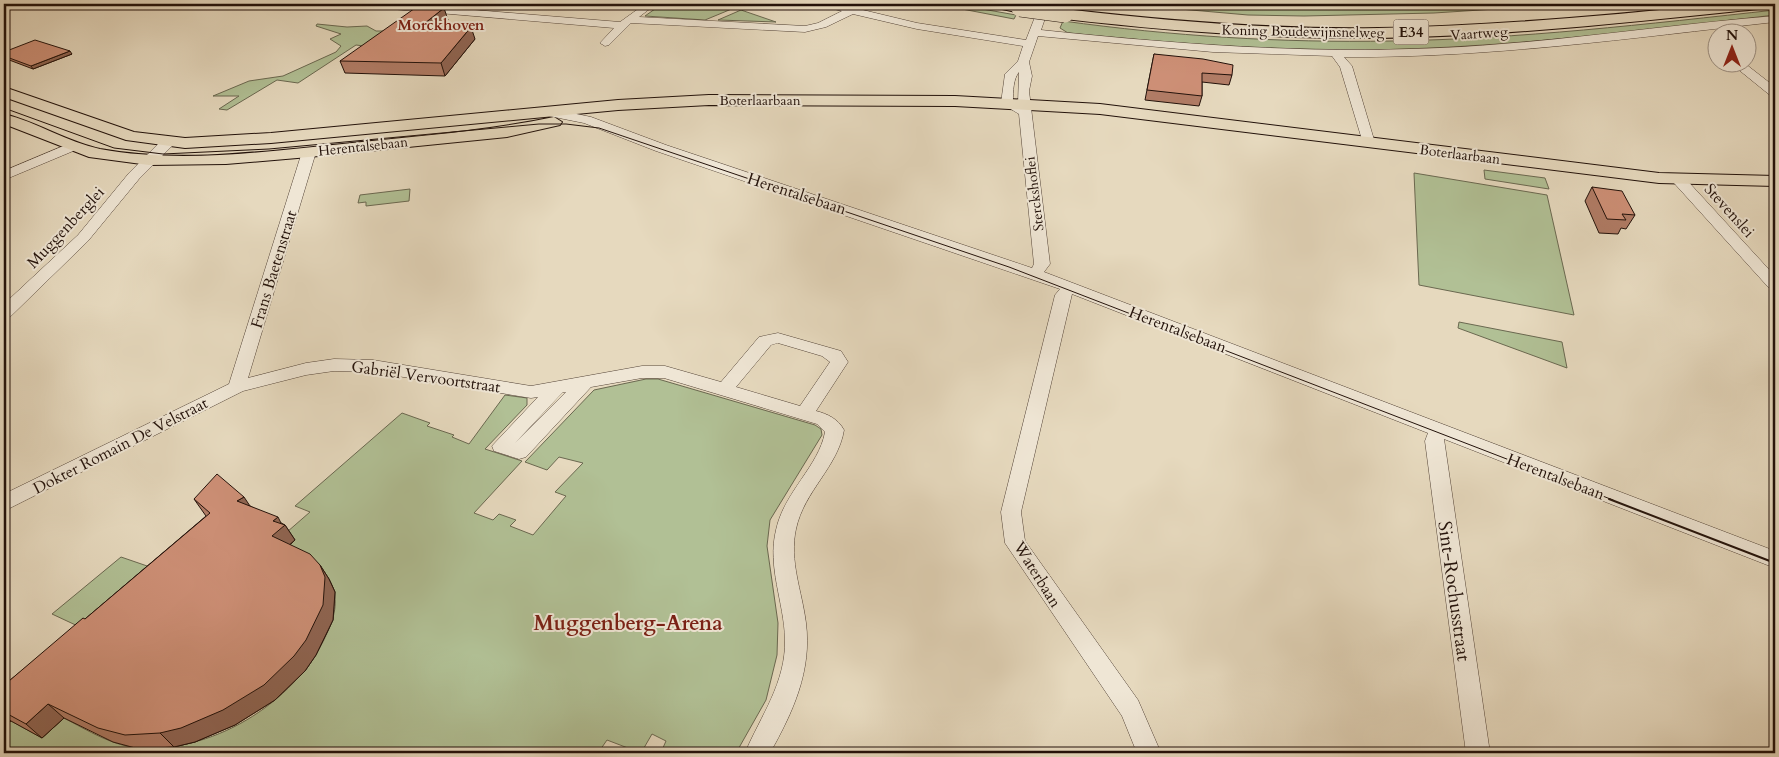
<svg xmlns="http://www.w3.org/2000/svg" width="1779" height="757" font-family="Cardo,serif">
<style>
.green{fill:#b1c095;stroke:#6a6850}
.water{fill:#96bab5;stroke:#687671}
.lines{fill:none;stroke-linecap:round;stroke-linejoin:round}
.minor-casing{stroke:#534337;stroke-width:1}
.major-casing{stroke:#22110a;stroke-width:2}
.highway-casing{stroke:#22110a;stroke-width:2}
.minor{fill:#efe6d5;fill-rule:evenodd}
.major{fill:#e6d9be;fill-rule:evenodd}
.highway{fill:#e6d9be;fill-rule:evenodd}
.tram-far1{stroke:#22110a;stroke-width:1}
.tram{stroke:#22110a;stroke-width:2}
.highway-bridge-casing{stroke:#22110a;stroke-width:18;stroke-linecap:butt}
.highway-bridge{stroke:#e6d9be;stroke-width:17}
.wall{fill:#b17c66;stroke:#22110a}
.shaded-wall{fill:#906553;stroke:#22110a}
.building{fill:#ce9077;stroke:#22110a}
.labels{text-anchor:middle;stroke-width:4;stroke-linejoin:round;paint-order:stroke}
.far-street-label{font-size:14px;fill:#22110a;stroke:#efe6d5}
.far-neighbourhood-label{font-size:15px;font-weight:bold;fill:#7a1f14;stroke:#efe6d5}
.shield{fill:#efe6d5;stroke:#605147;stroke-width:1}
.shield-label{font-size:15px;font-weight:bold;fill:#22110a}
.street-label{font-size:16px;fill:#22110a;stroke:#efe6d5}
.near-street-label{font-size:19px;fill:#22110a;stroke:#efe6d5}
.near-neighbourhood-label{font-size:21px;font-weight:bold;fill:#7a1f14;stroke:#efe6d5}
</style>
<rect width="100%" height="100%" fill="#e6d9be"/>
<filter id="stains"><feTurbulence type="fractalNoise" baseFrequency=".004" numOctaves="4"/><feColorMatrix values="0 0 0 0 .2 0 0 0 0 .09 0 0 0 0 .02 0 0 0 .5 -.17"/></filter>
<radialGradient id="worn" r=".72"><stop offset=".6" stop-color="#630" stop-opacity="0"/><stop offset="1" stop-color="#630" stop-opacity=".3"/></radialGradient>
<!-- green -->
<g class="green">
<path d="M662 4H722L734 8 705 20 645 16Z"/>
<path d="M936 4H954L1016 15 1014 19Z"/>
<path d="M1123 4H1573L1434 13 1304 16 1248 15Z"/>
<path d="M741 10 776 22 718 20Z"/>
<path d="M1775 10V15C1653 29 1530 45 1407 49 1294 53 1180 44 1068 33L1060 28 1063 21C1172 36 1281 43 1391 41 1519 39 1648 24 1775 10Z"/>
<path d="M317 24 347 27 367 26 376 31H387L364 46 356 45 298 83 277 80 227 110 219 109 239 96H213L249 81 283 76 336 52 341 46 330 39 341 34 316 26Z"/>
<path d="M1484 170 1545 178 1549 189 1485 179Z"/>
<path d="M1414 173 1547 195 1574 315 1419 285Z"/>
<path d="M410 189 409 201 366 206V202L358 203 360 195Z"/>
<path d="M1459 322 1562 342 1567 368 1458 328Z"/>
<path d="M646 379H658L815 425 821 429 822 435 770 520 767 546 778 623 777 655 766 700 736 753H670L662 750 666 741 652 734 641 753 607 740 598 753H4V728L11 721 42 738 64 718C87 730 114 747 141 748 217 752 300 699 329 629 336 613 339 593 328 578 317 564 298 559 282 551L287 532 310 512 295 506 402 413 430 423 427 426 454 435 452 437 469 444 505 395 527 398V405L485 449 522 461 474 513 493 520 499 514 516 520 510 526 533 535 566 496 555 492 583 463 559 457 547 470 525 462 594 390Z"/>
<path d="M121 557 153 568 82 628 52 614Z"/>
</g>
<!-- water -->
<path class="water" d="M1214 4H1488L1353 8Z"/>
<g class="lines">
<!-- minor casing -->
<g class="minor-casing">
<g id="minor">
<path d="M363 4H402L620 22 645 4H656L639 17 805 26 818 23 842 11 822 6 821 4H838L917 23 1026 40 1040 4H1050L1041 30C1173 44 1307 54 1440 48 1553 43 1663 25 1775 16V22C1632 38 1488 58 1344 57L1352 66 1375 143 1369 147 1363 143 1340 67 1332 56 1213 52 1038 36 1029 62 1032 76 1029 91 1050 264 1044 272 1775 551V568L1444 439 1490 753H1466L1425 441 1428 433 1072 294 1021 512 1025 541 1138 700 1161 753H1137L1122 716 1005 543 1001 512 1055 295 1060 289 656 151 584 123 544 115 542 112 548 108 591 117 666 145 1032 268 1034 264 1019 114 1001 103 1005 74 1018 61 1023 46 917 29 853 14 826 27 805 32 631 23 609 45 605 46 600 43 614 28 368 7ZM1019 72 1018 104 1013 101C1013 92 1013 79 1019 72Z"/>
<path d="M1733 62H1743L1775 87V97L1771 96 1734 66Z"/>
<path d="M168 138 174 142 173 145 139 179 88 241 10 317 4 318V304L78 235 129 173 163 139Z"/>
<path d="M73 142 79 146 78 149 4 180V171Z"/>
<path d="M309 148 316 152 248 378 306 363 334 359 373 360 531 386 642 366H665L721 382 759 337 778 333 841 351 848 362 816 411C828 414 838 419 844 430 838 467 804 491 796 529 789 561 802 591 806 623 812 671 793 712 770 753H745C761 715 786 683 785 639 784 602 767 567 776 530 784 492 819 466 825 432L817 424 664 378H642L591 387 526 457 519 459 494 451 492 446 538 397 531 398 373 372 334 371 306 375 243 391 4 511V494L229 384 302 152ZM778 343 822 356 830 362 800 406 736 387 771 345ZM563 392H566L515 443Z"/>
<path d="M1679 176 1684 177 1775 276V290L1769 288 1674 183 1672 180 1674 177Z"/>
</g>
</g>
<!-- major casing -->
<g class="major-casing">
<g id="major">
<path d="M4 87 134 132 185 138 271 133 618 100 709 95 955 96 1100 104 1659 173 1775 176V186L1659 183 1100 114 955 106 709 105 618 110 271 143 185 148 126 140 4 97Z"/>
<path d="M4 114C37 122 67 142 100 149 182 164 269 151 352 143 420 136 487 131 554 117L562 122 560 125 507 137 309 157 226 164 149 165 89 157 4 124Z"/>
</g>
</g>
<!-- highway casing -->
<g class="highway-casing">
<g id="highway">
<path d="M990 4H1021L1028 8 1020 13 993 7Z"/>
<path d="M1718 4H1766L1758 9C1632 22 1505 36 1378 38 1273 39 1169 31 1065 19L1057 14 1065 9C1169 21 1274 30 1378 28 1492 26 1605 16 1718 4Z"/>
</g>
</g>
<!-- minor -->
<use href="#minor" class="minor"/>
<!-- major -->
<use href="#major" class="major"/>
<!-- highway -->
<use href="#highway" class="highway"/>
<!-- tram-far1 -->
<path class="tram-far1" d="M4 108 114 148 163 154 269 149 539 124H566L599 128 1009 267 1613 500"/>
<!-- tram -->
<path class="tram" d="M1609 499 1775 563"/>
<!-- highway-bridge casing -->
<g class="highway-bridge-casing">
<path id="highway-bridge" d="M1020 8 1065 14"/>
</g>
<!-- highway-bridge -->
<use href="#highway-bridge" class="highway-bridge"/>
</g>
<!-- wall -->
<g class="wall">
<path d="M448 20 442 25 475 39 445 76 345 73 340 61Z"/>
<path d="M4 52 72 54 33 69 4 58Z"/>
<path d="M1154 54 1232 75 1229 85 1202 82V96L1199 106 1145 100Z"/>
<path d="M1592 187 1635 215 1626 229 1621 228 1618 234 1599 233 1585 201Z"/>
<path d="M194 499 250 506 285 525 295 540 290 545 320 565 329 579 335 592 333 620 316 655 305 671 275 700 235 725 195 742 174 747 139 749 113 742 64 718 42 738 11 721 4 728V680L9 681 85 619 206 516Z"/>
</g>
<!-- shaded-wall -->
<g class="shaded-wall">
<path d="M444 8 448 20 429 35 425 23Z"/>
<path d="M471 27 475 39 445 76 441 63Z"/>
<path d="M70 51 72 54 33 69 31 66Z"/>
<path d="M244 497 254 512 237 501Z"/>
<path d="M278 517 283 527 285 525 295 540 282 551 272 536 273 521Z"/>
<path d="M320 565 329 579 335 592 333 620 316 655 305 671 275 700 235 725 195 742 174 747 160 733Z"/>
<path d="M48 704 64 718 42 738 26 724Z"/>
<path d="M4 715 11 721 4 728Z"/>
</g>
<!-- building -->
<g class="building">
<path d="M418 6 444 8 425 23 471 27 441 63 340 61Z"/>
<path d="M35 40 70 51 31 66 4 56V52Z"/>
<path d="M1154 54 1203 59 1233 65 1232 75 1202 73V96L1147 90Z"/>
<path d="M1592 187 1622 191 1635 215 1622 214 1626 220 1607 219Z"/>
<path d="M217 474 244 497 237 501 278 517 273 521 285 525 272 536 310 554 320 565 325 577 323 605 306 640 294 656 264 685 223 710 181 728 160 733 125 735 98 728 48 704 26 724 4 712V680L9 681 83 618 85 619 210 513 194 499Z"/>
</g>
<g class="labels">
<!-- far-street labels -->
<g class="far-street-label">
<text transform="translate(1303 31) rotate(1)" y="5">Koning Boudewijnsnelweg</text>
<text transform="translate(1479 33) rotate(-4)" y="5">Vaartweg</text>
<text x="760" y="105">Boterlaarbaan</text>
<text transform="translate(363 146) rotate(-6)" y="5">Herentalsebaan</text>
<text transform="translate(1460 154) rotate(7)" y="5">Boterlaarbaan</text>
<text transform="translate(1034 194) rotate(-97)" y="5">Sterckshoflei</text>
</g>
<!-- far-neighbourhood labels -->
<g class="far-neighbourhood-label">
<text x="441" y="30">Morckhoven</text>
</g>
<!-- shield labels -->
<rect class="shield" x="1393.5" y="19.5" width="35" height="25" rx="4"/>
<g class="shield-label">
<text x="1411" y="37">E34</text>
</g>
<!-- street labels -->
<g class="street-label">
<text transform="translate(797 193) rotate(18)" y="6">Herentalsebaan</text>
<text transform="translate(1730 210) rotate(48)" y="6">Stevenslei</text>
<text transform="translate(65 227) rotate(-47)" y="6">Muggenberglei</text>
<text transform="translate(273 269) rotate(-73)" y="6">Frans Baetenstraat</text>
<text transform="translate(1178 329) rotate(21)" y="6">Herentalsebaan</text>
<text transform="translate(426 376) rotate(8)" y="6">Gabriël Vervoortstraat</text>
<text transform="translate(120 445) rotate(-27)" y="6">Dokter Romain De Velstraat</text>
<text transform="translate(1556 476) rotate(21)" y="6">Herentalsebaan</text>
<text transform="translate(1038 574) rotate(58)" y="6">Waterbaan</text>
</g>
<!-- near-street labels -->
<g class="near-street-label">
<text transform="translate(1455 591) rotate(82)" y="7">Sint-Rochusstraat</text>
</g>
<!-- near-neighbourhood labels -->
<g class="near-neighbourhood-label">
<text x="628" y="630">Muggenberg-Arena</text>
</g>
</g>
<!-- margin -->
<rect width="1779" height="757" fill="none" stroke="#e6d9be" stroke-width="20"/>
<rect x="5" y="5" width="1769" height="747" fill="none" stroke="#22110a" stroke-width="2.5"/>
<rect x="10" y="10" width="1759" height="737" fill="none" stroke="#22110a"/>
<!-- north arrow -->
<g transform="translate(1732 48)"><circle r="24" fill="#efe6d5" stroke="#9d9184"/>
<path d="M0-4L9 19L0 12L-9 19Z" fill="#8f2418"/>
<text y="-8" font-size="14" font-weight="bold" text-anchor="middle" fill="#22110a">N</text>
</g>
<rect width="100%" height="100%" filter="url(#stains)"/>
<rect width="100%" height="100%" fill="url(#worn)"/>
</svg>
